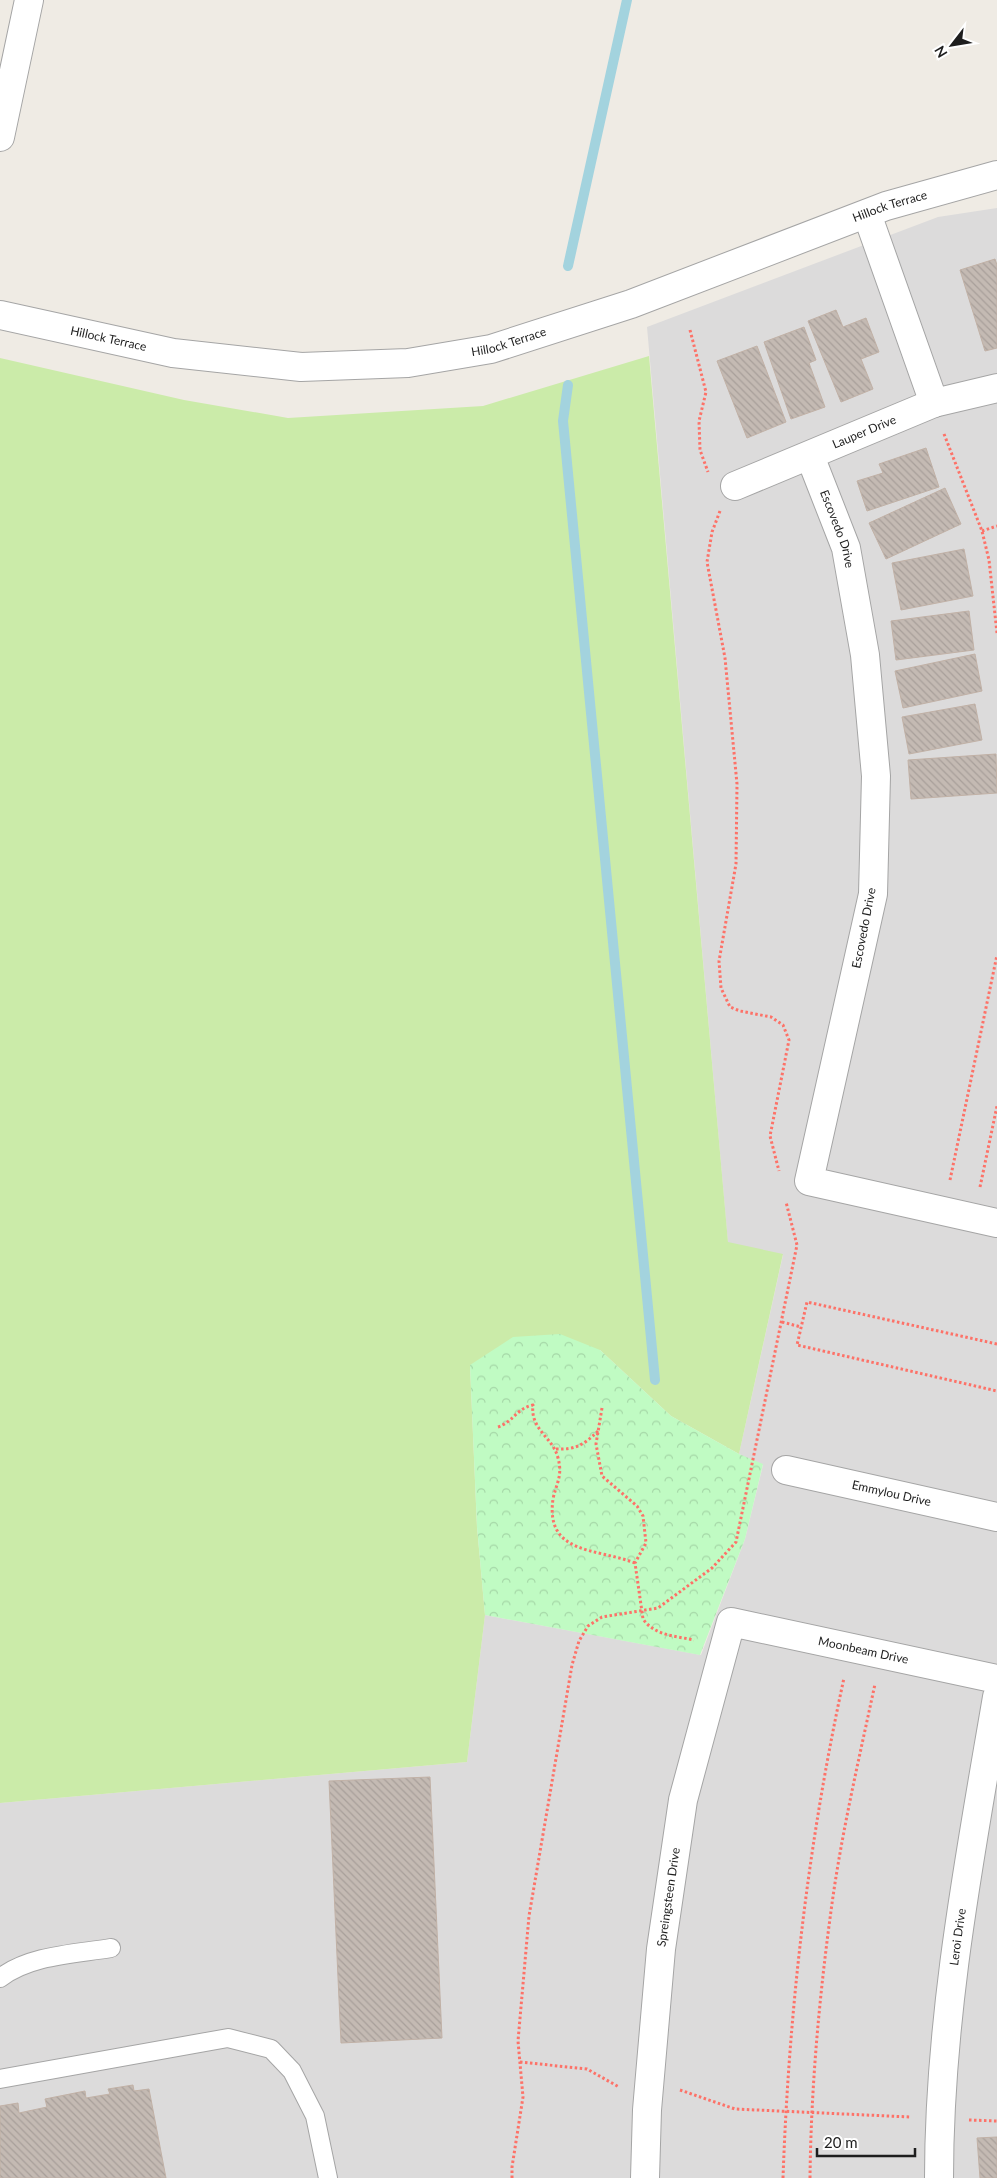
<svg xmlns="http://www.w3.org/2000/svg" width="997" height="2178" font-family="Lato,sans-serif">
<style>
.residential{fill:#dcdbdb}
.grass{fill:#cbeba9}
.park{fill:url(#park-crowns)}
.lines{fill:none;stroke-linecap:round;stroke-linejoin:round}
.stream{stroke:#a3d3de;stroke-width:10}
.building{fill:url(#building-back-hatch);stroke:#c1b1a6}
.service-casing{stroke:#a5a5a5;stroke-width:20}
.minor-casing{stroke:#a5a5a5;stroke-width:30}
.tertiary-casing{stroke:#a5a5a5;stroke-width:30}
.path{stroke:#fd7268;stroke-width:3;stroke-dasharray:2.5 2.5;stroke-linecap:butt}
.service{stroke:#fff;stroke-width:18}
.minor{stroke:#fff;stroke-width:28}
.tertiary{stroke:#fff;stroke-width:28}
.labels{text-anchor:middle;stroke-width:4.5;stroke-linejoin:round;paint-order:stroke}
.street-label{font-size:12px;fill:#1e1e1e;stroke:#fff}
</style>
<defs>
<pattern id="park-crowns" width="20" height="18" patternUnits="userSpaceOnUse" patternTransform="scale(1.25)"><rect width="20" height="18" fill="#c0fbc3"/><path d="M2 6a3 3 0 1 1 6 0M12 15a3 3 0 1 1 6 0" fill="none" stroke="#a5d7a7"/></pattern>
<pattern id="building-back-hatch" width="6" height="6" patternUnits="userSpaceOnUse" patternTransform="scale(1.25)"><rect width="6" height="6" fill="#c4bab3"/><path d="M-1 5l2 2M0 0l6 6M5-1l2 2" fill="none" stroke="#a89f9a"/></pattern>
</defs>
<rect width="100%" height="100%" fill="#efebe4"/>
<!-- residential -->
<path class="residential" d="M997 208V2178H0V1803L467 1762 485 1615 701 1655 745 1539 763 1465 739 1454 783 1255 728 1243 647 327 938 217Z"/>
<!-- grass -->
<path class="grass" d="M649 356 728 1242 783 1254 739 1454 671 1416 600 1350 470 1365 477 1527 485 1615 467 1762 0 1803V358L184 400 288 418 483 406Z"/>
<!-- park -->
<path class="park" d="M560 1334 600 1350 671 1416 739 1454 763 1464 745 1539 700 1655 485 1615 477 1527 470 1365 513 1337Z"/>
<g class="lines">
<!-- stream -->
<g class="stream">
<path d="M568 266 627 0"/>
<path d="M568 385 563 421 655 1380"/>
</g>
</g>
<!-- building -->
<g class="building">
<path d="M995 259 997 265V348L985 351 960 270Z"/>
<path d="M836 310 843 327 866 318 879 352 861 359 873 389 841 402 808 321Z"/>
<path d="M804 327 816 360 809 363 825 407 791 419 764 342Z"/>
<path d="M757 346 786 422 747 438 717 361Z"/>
<path d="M926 448 939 487 867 511 857 481 883 473 879 464Z"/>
<path d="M945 488 961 524 886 559 869 523Z"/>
<path d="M964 549 973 596 901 610 892 563Z"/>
<path d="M969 611 974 650 896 660 891 621Z"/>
<path d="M975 654 982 691 903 708 895 671Z"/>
<path d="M975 704 982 740 909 754 902 717Z"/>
<path d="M996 754 997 793 911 799 908 760Z"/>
<path d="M430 1777 442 2038 341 2043 329 1781Z"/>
<path d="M133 2085 134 2091 149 2089 166 2178H0V2106L18 2103 19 2113 47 2107 45 2099 85 2091 86 2098 110 2094 108 2089Z"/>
<path d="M997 2137V2178H980L977 2138Z"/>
</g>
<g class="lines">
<!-- service casing -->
<g class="service-casing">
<g id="service">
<path d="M0 1978C30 1955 75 1954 111 1948"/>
<path d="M0 2079 228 2038 271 2049 292 2071 315 2116 328 2178"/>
</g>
</g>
<!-- minor casing -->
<g class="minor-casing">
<g id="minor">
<path d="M867 214 934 403"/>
<path id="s1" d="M0 315 173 353 301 367 408 363 491 349 631 304 886 206 997 175"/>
<path id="s2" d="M810 456 846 548 865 655 876 776 873 894 809 1181 997 1223"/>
<path id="s3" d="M735 486 934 403 997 388"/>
<path id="s4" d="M786 1470 997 1517"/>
<path id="s5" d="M645 2178 647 2110 661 1949 683 1800 731 1622 997 1679"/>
<path id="s6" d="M939 2178C939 2016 970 1856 997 1697"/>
</g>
</g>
<!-- tertiary casing -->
<g class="tertiary-casing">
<path id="tertiary" d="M0 137 29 0"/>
</g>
<!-- path -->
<g class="path">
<path d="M690 330 706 392 699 421 700 450 708 472"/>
<path d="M944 434 982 531 989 560 997 633"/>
<path d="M720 511 712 532 707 562 725 658 737 784 736 864 719 961 721 988 730 1007 740 1011 771 1017 783 1025 789 1040 770 1136 779 1171"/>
<path d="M982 531 997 526"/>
<path d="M950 1180 997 955"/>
<path d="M980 1187 997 1106"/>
<path d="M782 1322 801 1327"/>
<path d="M997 1344 807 1302 797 1345 997 1391"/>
<path d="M602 1408 596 1444 602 1476 637 1506 643 1516 646 1543 635 1563 643 1619C655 1636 676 1636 694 1640"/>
<path d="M498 1427C513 1422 517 1408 533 1405 530 1430 553 1437 558 1458 563 1476 556 1484 553 1499 545 1555 597 1548 635 1563"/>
<path d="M556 1449C575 1450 584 1445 598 1431"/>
<path d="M520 2062 587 2069 619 2087"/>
<path d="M680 2090 735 2109 910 2117"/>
<path d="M969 2120 997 2121"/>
<path d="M512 2178V2167L523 2097 518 2041 529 1916 572 1665 579 1641 588 1626 602 1617 658 1608 712 1568 736 1542 797 1245 786 1202"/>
<path d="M783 2178C789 2009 808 1843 844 1678"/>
<path d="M810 2178C811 2089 819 1999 831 1911 841 1835 859 1759 875 1684"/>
</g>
<!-- service -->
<use href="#service" class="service"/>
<!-- minor -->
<use href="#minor" class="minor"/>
<!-- tertiary -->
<use href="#tertiary" class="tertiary"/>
</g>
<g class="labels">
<!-- street labels -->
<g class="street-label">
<text dy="4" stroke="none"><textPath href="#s1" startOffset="921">Hillock Terrace</textPath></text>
<text dy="4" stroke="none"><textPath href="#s1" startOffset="111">Hillock Terrace</textPath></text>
<text dy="4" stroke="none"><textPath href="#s1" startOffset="516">Hillock Terrace</textPath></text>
<text dy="4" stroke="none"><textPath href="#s3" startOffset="140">Lauper Drive</textPath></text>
<text dy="4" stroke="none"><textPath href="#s2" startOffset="78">Escovedo Drive</textPath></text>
<text transform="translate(864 928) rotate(-79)" y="4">Escovedo Drive</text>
<text dy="4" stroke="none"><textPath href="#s4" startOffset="108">Emmylou Drive</textPath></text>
<text dy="4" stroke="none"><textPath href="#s5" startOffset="700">Moonbeam Drive</textPath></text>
<text dy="4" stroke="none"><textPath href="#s5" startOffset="282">Spreingsteen Drive</textPath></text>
<text dy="4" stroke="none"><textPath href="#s6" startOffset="242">Leroi Drive</textPath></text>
</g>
</g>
<!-- north arrow -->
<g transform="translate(952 45) rotate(239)" stroke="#ffffff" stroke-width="4" paint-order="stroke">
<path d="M0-4L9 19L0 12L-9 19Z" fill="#1e1e1e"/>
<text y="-8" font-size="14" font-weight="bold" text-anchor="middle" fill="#1e1e1e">N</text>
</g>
<!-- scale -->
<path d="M817 2148v8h98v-8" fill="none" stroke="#1e1e1e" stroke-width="2.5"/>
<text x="824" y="2148" font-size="15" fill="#1e1e1e" stroke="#ffffff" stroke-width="4" paint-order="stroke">20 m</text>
</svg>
